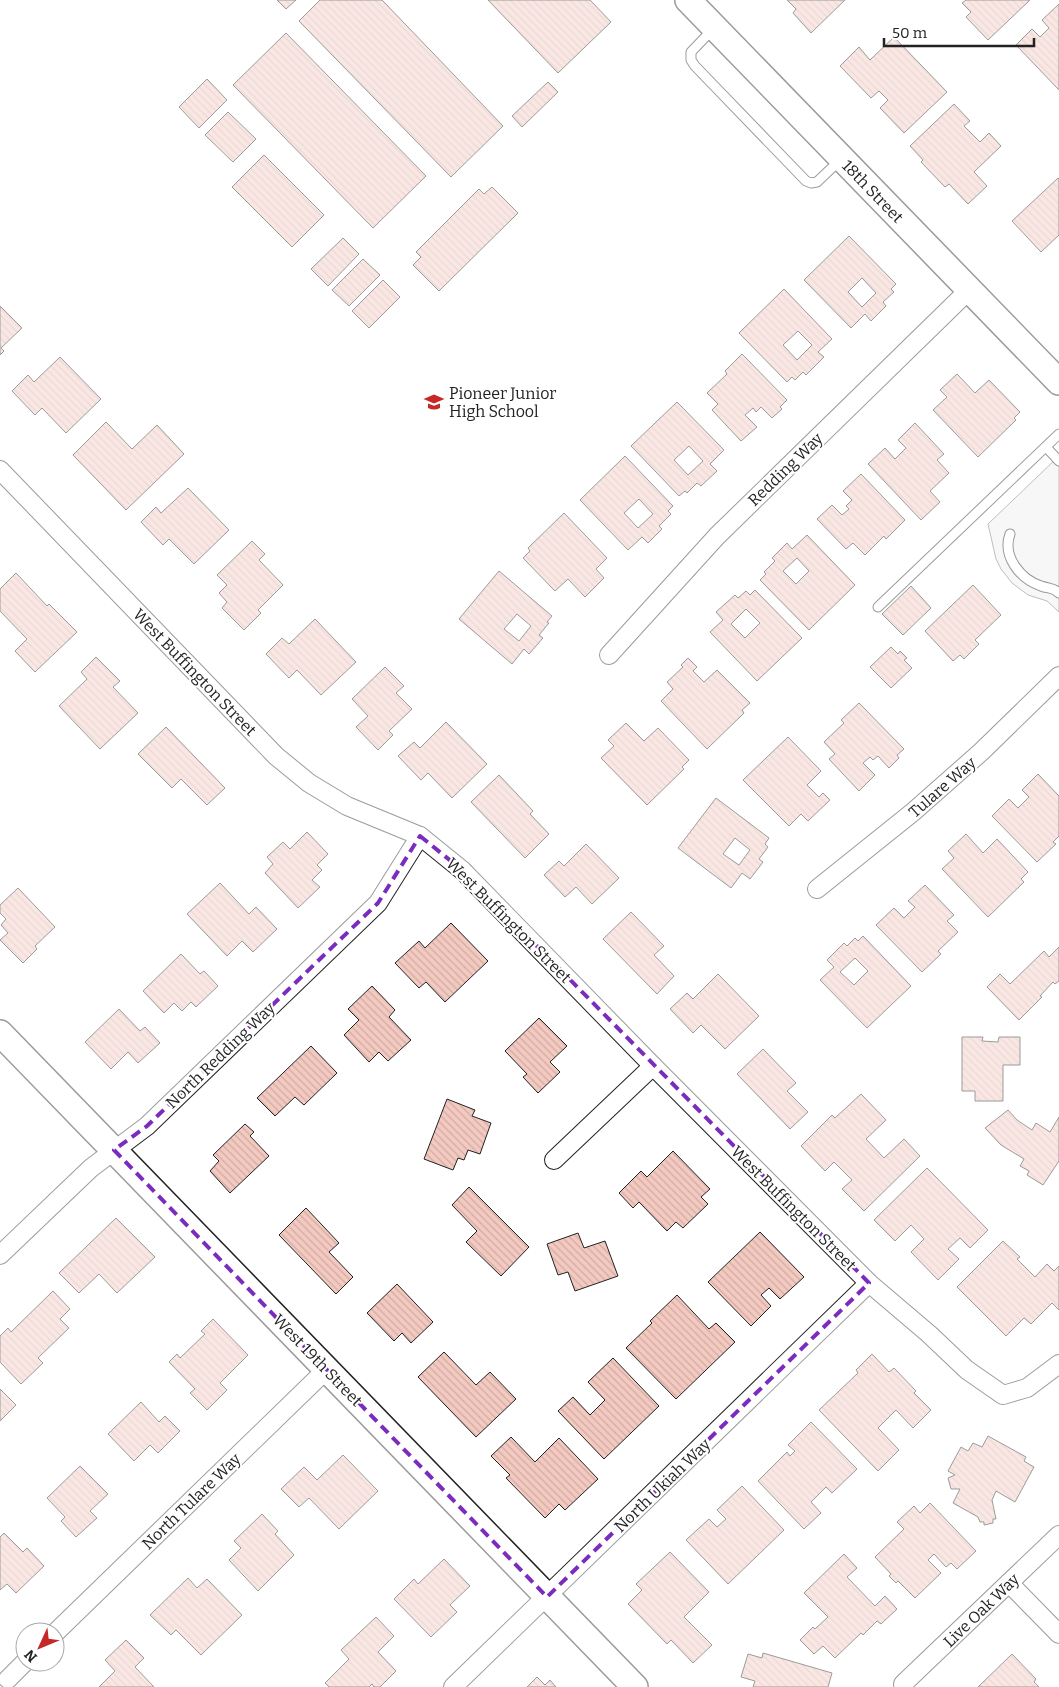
<svg xmlns="http://www.w3.org/2000/svg" width="1059" height="1687" font-family="Bitter,serif">
<style>
.parking{fill:#ededed;stroke:#6f6f6f}
.building{fill:url(#building-back-hatch);stroke:#222;fill-rule:evenodd}
.lines{fill:none;stroke-linecap:round;stroke-linejoin:round}
.service-casing{stroke:#222;stroke-width:11}
.minor-casing{stroke:#222;stroke-width:20}
.secondary-casing{stroke:#222;stroke-width:28}
.service{stroke:#fff;stroke-width:9}
.minor{stroke:#fff;stroke-width:18}
.secondary{stroke:#fff;stroke-width:25}
.marked{fill:none;stroke:#7b2cbf;stroke-width:4;stroke-dasharray:10 6;stroke-linejoin:round}
.labels{text-anchor:middle;stroke-width:4;stroke-linejoin:round;paint-order:stroke}
.street-label{font-size:16px;fill:#222;stroke:#fff}
.poi-label{font-size:16px;fill:#222;stroke:#fff;text-anchor:start}
</style>
<defs>
<pattern id="building-back-hatch" width="6" height="6" patternUnits="userSpaceOnUse" patternTransform="scale(1.25)"><rect width="6" height="6" fill="#f3c9c0"/><path d="M-1 5l2 2M0 0l6 6M5-1l2 2" fill="none" stroke="#d0aca5"/></pattern>
</defs>
<rect width="100%" height="100%" fill="#fff"/>
<!-- parking -->
<path class="parking" d="M1059 456V612L1047 601 1028 595 1012 583 1001 569 996 559 988 524Z"/>
<!-- building -->
<g class="building">
<path d="M277 0H296L286 9Z"/>
<path d="M320 0H382L503 126 451 177 299 21Z"/>
<path d="M488 0H590L611 22 558 73Z"/>
<path d="M787 0H845L811 33 793 13 796 9Z"/>
<path d="M966 0H1030L988 40 966 17 971 12 962 3Z"/>
<path d="M1059 4V90L1016 45 1032 29 1040 37 1049 28 1042 20Z"/>
<path d="M286 33 426 176 373 228 233 85Z"/>
<path d="M894 37 947 92 904 133 880 108 888 100 879 91 871 98 840 66 859 47 870 60Z"/>
<path d="M207 79 227 100 199 128 179 107Z"/>
<path d="M548 82 558 92 522 127 512 116Z"/>
<path d="M954 104 970 121 964 126 980 142 989 133 1001 146 974 172 987 186 968 204 949 184 945 187 921 162 923 160 910 146Z"/>
<path d="M228 112 256 139 233 162 205 135Z"/>
<path d="M264 155 324 215 292 247 232 187Z"/>
<path d="M1058 178 1059 179V235L1041 252 1012 221Z"/>
<path d="M492 187 518 213 439 291 413 265 421 257 416 252 479 189 484 194Z"/>
<path d="M849 236 896 284 891 289 894 292 883 302 886 306 871 321 865 314 851 328 804 280ZM862 278 876 293 862 307 848 292Z"/>
<path d="M343 238 359 254 328 286 311 269Z"/>
<path d="M363 259 380 275 349 306 332 290Z"/>
<path d="M383 280 400 297 369 328 352 311Z"/>
<path d="M784 289 832 339 818 352 824 357 806 375 803 372 795 380 792 377 787 382 739 333ZM798 331 812 345 797 360 783 345Z"/>
<path d="M0 306 22 328 1 348 4 351 0 355Z"/>
<path d="M742 354 787 400 780 407 782 409 772 418 761 407 756 412 753 408 745 415 757 427 741 441 712 410 718 404 707 393 727 374 725 371Z"/>
<path d="M60 357 101 399 66 433 42 408 35 415 12 391 28 375 34 382Z"/>
<path d="M957 374 975 393 989 380 1020 412 1014 418 1016 420 978 457 933 410 947 397 940 390Z"/>
<path d="M677 402 724 450 710 464 717 471 701 486 697 483 687 493 685 491 679 496 631 446ZM689 446 703 461 688 475 674 460Z"/>
<path d="M106 422 132 449 157 425 184 454 126 510 73 455Z"/>
<path d="M915 423 944 454 937 460 949 473 930 491 940 502 921 520 868 464 885 448 895 459 906 448 898 440Z"/>
<path d="M625 456 673 506 668 511 671 514 659 526 662 529 648 543 642 537 628 550 580 500ZM639 499 653 514 638 528 624 513Z"/>
<path d="M861 474 905 520 886 539 884 536 865 555 853 543 846 549 817 519 832 505 842 515 849 509 846 506 852 500 843 491Z"/>
<path d="M188 488 229 530 194 564 169 539 163 545 141 522 156 507 161 513Z"/>
<path d="M564 513 607 558 596 569 604 578 585 597 568 579 555 591 523 558 530 551 528 548Z"/>
<path d="M807 535 855 585 809 630 760 580 766 574 764 572 775 561 772 558 787 543 792 549ZM797 558 809 571 796 584 783 571Z"/>
<path d="M252 541 265 554 259 560 283 585 258 610 261 613 244 630 222 608 227 602 219 593 227 585 217 575Z"/>
<path d="M499 571 552 616 547 622 549 623 539 635 543 638 529 654 524 649 512 664 459 619ZM517 614 531 626 519 641 504 629Z"/>
<path d="M16 573 47 606 49 604 77 632 35 672 15 651 27 639 0 611V589Z"/>
<path d="M973 585 1001 615 975 640 979 644 964 659 960 655 953 661 925 631Z"/>
<path d="M911 586 931 608 903 635 882 614Z"/>
<path d="M755 590 802 638 757 681 710 632 723 620 716 612 735 595 738 598 746 591 750 595ZM746 609 760 623 745 638 731 624Z"/>
<path d="M315 619 356 662 321 695 297 670 289 678 266 654 282 638 289 644Z"/>
<path d="M891 647 898 654 900 651 907 658 904 660 912 668 891 688 870 667Z"/>
<path d="M96 657 120 681 113 687 138 713 100 749 59 706 87 679 81 672Z"/>
<path d="M688 658 697 667 693 671 704 682 717 670 750 703 742 710 744 713 707 749 661 701 673 689 667 682 683 667 681 665Z"/>
<path d="M385 667 404 686 396 693 412 709 389 731 393 735 378 750 356 727 368 716 352 699Z"/>
<path d="M859 703 904 749 897 755 899 758 889 768 878 756 873 760 870 757 863 763 875 775 859 791 829 759 835 754 824 742 844 723 841 720Z"/>
<path d="M446 722 487 764 452 798 428 773 421 780 398 756 414 742 420 748Z"/>
<path d="M626 723 644 741 658 728 689 760 682 767 684 769 647 805 601 758 614 746 608 740Z"/>
<path d="M166 727 225 788 207 805 181 779 172 788 138 754Z"/>
<path d="M788 737 821 771 807 785 819 797 823 793 830 800 808 821 801 814 789 826 743 780Z"/>
<path d="M1038 774 1059 796V836L1053 842 1056 844 1037 862 992 816 1009 799 1018 808 1029 797 1022 790Z"/>
<path d="M499 775 533 811 530 814 549 834 525 858 471 802Z"/>
<path d="M716 798 769 838 765 844 768 847 759 859 763 862 750 879 742 873 731 888 678 848ZM735 838 750 850 739 865 723 854Z"/>
<path d="M307 832 328 854 317 865 322 870 312 880 320 887 298 908 265 873 273 864 267 857 283 842 290 849Z"/>
<path d="M966 834 983 853 997 839 1028 872 1021 879 1024 882 988 917 942 869 954 858 948 851Z"/>
<path d="M586 844 619 878 592 904 576 887 565 897 544 875 559 861 564 866Z"/>
<path d="M220 883 249 914 256 907 277 929 253 952 242 941 227 956 187 914Z"/>
<path d="M925 885 954 915 947 921 958 932 938 951 941 954 922 972 876 925 894 908 904 918 915 907 908 901Z"/>
<path d="M18 888 55 927 35 946 37 949 23 963 0 940 8 933 1 925 6 919 0 913V905Z"/>
<path d="M631 912 664 946 654 955 674 976 657 994 603 939Z"/>
<path d="M451 923 488 961 445 1002 426 982 419 988 395 963 419 941 425 948Z"/>
<path d="M863 936 911 986 867 1028 820 980 834 967 827 960 844 943 847 946 855 938 858 941ZM855 958 868 971 854 985 840 972Z"/>
<path d="M1059 947V981L1055 984 1053 982 1040 996 1042 997 1019 1020 987 987 1000 974 1010 984 1044 951 1049 957Z"/>
<path d="M181 954 200 974 204 971 218 986 196 1007 191 1002 182 1011 174 1003 164 1013 143 991Z"/>
<path d="M718 974 759 1016 725 1049 701 1025 693 1033 670 1009 687 993 693 999Z"/>
<path d="M372 986 395 1010 389 1017 411 1040 388 1061 379 1052 369 1062 344 1035 359 1020 348 1009Z"/>
<path d="M119 1009 140 1031 145 1027 160 1043 138 1063 128 1052 111 1069 85 1042Z"/>
<path d="M539 1018 567 1046 550 1062 560 1072 538 1093 523 1077 527 1074 505 1051Z"/>
<path d="M962 1037H983L982 1041 998 1042 999 1037H1020V1065H1003V1101H975V1091H962Z"/>
<path d="M311 1046 337 1073 304 1105 295 1097 275 1116 257 1098Z"/>
<path d="M763 1049 796 1083 787 1091 808 1112 790 1129 737 1074Z"/>
<path d="M861 1094 886 1120 866 1139 884 1158 904 1139 920 1156 864 1211 842 1189 852 1180 834 1162 825 1171 801 1146 832 1115 835 1118Z"/>
<path d="M447 1099 475 1110 472 1116 491 1123 480 1154 468 1150 464 1160 458 1158 453 1170 424 1159Z"/>
<path d="M1008 1110 1017 1120 1032 1130 1036 1123 1050 1132 1059 1117V1161L1043 1185 1027 1175 1029 1171 1020 1166 1024 1159 1001 1145 985 1128Z"/>
<path d="M245 1124 254 1132 250 1136 269 1156 230 1193 210 1171 219 1161 213 1155Z"/>
<path d="M673 1151 710 1189 701 1197 708 1204 683 1228 676 1222 667 1231 639 1202 633 1208 619 1193 641 1171 647 1177Z"/>
<path d="M927 1168 988 1230 970 1248 960 1238 948 1249 959 1259 938 1280 911 1252 924 1239 911 1225 895 1241 874 1220Z"/>
<path d="M469 1187 529 1247 501 1276 466 1242 477 1231 452 1205Z"/>
<path d="M306 1208 339 1243 329 1252 353 1277 336 1294 279 1235Z"/>
<path d="M116 1218 155 1257 117 1293 99 1274 79 1293 59 1273Z"/>
<path d="M760 1232 804 1277 780 1299 769 1288 761 1295 771 1306 751 1326 708 1282Z"/>
<path d="M578 1233 584 1248 605 1241 618 1276 575 1291 568 1272 558 1275 547 1244Z"/>
<path d="M1003 1241 1020 1257 1017 1259 1035 1277 1047 1264 1054 1271 1059 1266V1310L1052 1303 1031 1324 1024 1318 1006 1336 957 1287Z"/>
<path d="M397 1284 433 1322 411 1343 402 1333 394 1341 367 1313Z"/>
<path d="M53 1291 70 1309 60 1319 69 1328 38 1358 43 1363 21 1384 0 1362V1336L8 1328 11 1332Z"/>
<path d="M677 1295 709 1329 716 1323 735 1342 676 1399 626 1348 652 1323 650 1321Z"/>
<path d="M213 1319 248 1355 220 1383 227 1390 207 1410 190 1393 195 1389 169 1362 177 1354 180 1358 205 1334 201 1331Z"/>
<path d="M444 1352 476 1385 490 1372 516 1399 476 1437 418 1377Z"/>
<path d="M872 1354 889 1372 894 1368 916 1391 914 1393 931 1410 913 1428 896 1410 878 1428 899 1450 878 1471 819 1410 858 1373 856 1370Z"/>
<path d="M613 1358 659 1406 604 1459 558 1411 573 1397 590 1415 605 1400 588 1382Z"/>
<path d="M0 1389 16 1405 0 1421Z"/>
<path d="M141 1402 159 1422 165 1416 180 1431 158 1453 150 1445 134 1461 108 1434Z"/>
<path d="M811 1422 857 1469 832 1493 826 1487 811 1502 821 1513 804 1529 758 1481 787 1452 790 1456 795 1451 788 1445Z"/>
<path d="M988 1436 1026 1457 1024 1461 1034 1467 1015 1502 996 1491 992 1500 996 1519H993V1523L984 1525V1522H980L978 1517 953 1503 960 1489H951L948 1478 955 1475 948 1471 961 1447 968 1451 973 1443 982 1447Z"/>
<path d="M511 1437 535 1462 559 1438 598 1479 565 1510 559 1504 545 1518 506 1478 510 1475 491 1456Z"/>
<path d="M343 1455 378 1491 339 1529 309 1498 299 1507 281 1489 304 1467 317 1480Z"/>
<path d="M80 1466 108 1494 90 1511 97 1518 76 1537 61 1521 65 1517 47 1498Z"/>
<path d="M742 1486 784 1530 728 1584 686 1540 709 1519 717 1527 726 1519 717 1510Z"/>
<path d="M930 1503 976 1551 957 1569 951 1563 946 1567 934 1554 928 1560 941 1573 915 1598 898 1581 896 1583 889 1576 891 1574 875 1557 904 1529 897 1522 914 1506 920 1513Z"/>
<path d="M262 1514 278 1531 275 1534 294 1555 258 1591 229 1560 241 1548 234 1541Z"/>
<path d="M4 1533 23 1552 27 1548 44 1566 16 1593 7 1584 0 1590V1537Z"/>
<path d="M670 1552 709 1592 684 1617 712 1645 693 1663 671 1640 667 1644 628 1604 642 1590 636 1584Z"/>
<path d="M844 1554 857 1568 847 1577 875 1606 885 1596 897 1609 881 1624 877 1621 863 1635 861 1633 835 1658 823 1646 814 1654 800 1640 813 1627 815 1629 828 1617 804 1593Z"/>
<path d="M444 1559 470 1586 450 1605 457 1612 431 1637 394 1599 414 1579 418 1584Z"/>
<path d="M188 1578 197 1588 207 1579 242 1615 201 1655 176 1630 171 1635 150 1615Z"/>
<path d="M376 1617 394 1636 378 1652 396 1671 380 1687H374L372 1684 369 1687H329L325 1683 349 1659 341 1650Z"/>
<path d="M126 1640 144 1658 135 1667 154 1687H99L115 1671 105 1660Z"/>
<path d="M763 1653 832 1673 828 1687H753L755 1681 741 1677 748 1654 762 1658Z"/>
<path d="M1012 1654 1036 1679 1034 1682 1039 1687H978Z"/>
<path d="M537 1677 545 1685 550 1680 556 1687H527Z"/>
</g>
<g class="lines">
<!-- service casing -->
<g class="service-casing">
<g id="service">
<path d="M714 28 691 52V60L695 66 806 181 811 183 817 182 840 160"/>
<path d="M1046 447 1059 461"/>
<path d="M1010 534C1002 556 1020 579 1041 586 1049 589 1053 587 1059 593"/>
<path d="M878 607 1059 434"/>
</g>
</g>
<!-- minor casing -->
<g class="minor-casing">
<g id="minor">
<path d="M0 470 276 756 309 783 347 806 420 836 462 870 653 1066 869 1283 929 1334 967 1370 1003 1395 1027 1388 1059 1364"/>
<path d="M609 655 717 536 969 290"/>
<path d="M817 889 913 812 981 752 1059 676"/>
<path d="M554 1160 653 1066"/>
<path d="M0 1255 91 1168 147 1126 378 903 420 836"/>
<path d="M1009 1583 1059 1634"/>
<path d="M55 1633 327 1369"/>
<path d="M8 1679 25 1662"/>
<path d="M903 1684 1059 1535"/>
<path d="M453 1687 869 1283"/>
</g>
</g>
<!-- secondary casing -->
<g class="secondary-casing">
<g id="secondary">
<path d="M688 0 1059 382"/>
<path d="M0 1033 635 1687"/>
</g>
</g>
<!-- service -->
<use href="#service" class="service"/>
<!-- minor -->
<use href="#minor" class="minor"/>
<!-- secondary -->
<use href="#secondary" class="secondary"/>
</g>
<!-- marked area -->
<path d="M0 0H1059V1687H0ZM420 836 462 870 869 1283 547 1597 114 1150 147 1126 378 903Z" fill="#fff" fill-opacity=".55" fill-rule="evenodd"/>
<path class="marked" d="M420 836 462 870 869 1283 547 1597 114 1150 147 1126 378 903Z"/>
<!-- icons -->
<defs>
<g id="school-bare" transform="scale(1.5)"><path d="M0-5L7-2L0 1L-7-2ZM-4 1L0 2.5L4 1V4Q0 6-4 4Z" fill="#c62828" stroke="#fff" stroke-width="2.5" paint-order="stroke"/></g>
</defs>
<g fill-rule="evenodd">
<use href="#school-bare" x="434" y="402"/>
</g>
<g class="labels">
<!-- street labels -->
<g class="street-label">
<text transform="translate(873 191) rotate(46)" y="6">18th Street</text>
<text transform="translate(785 469) rotate(-44)" y="6">Redding Way</text>
<text transform="translate(195 672) rotate(46)" y="6">West Buffington Street</text>
<text transform="translate(942 787) rotate(-41)" y="6">Tulare Way</text>
<text transform="translate(509 920) rotate(45)" y="6">West Buffington Street</text>
<text transform="translate(220 1055) rotate(-44)" y="6">North Redding Way</text>
<text transform="translate(794 1208) rotate(45)" y="6">West Buffington Street</text>
<text transform="translate(318 1360) rotate(46)" y="6">West 19th Street</text>
<text transform="translate(662 1485) rotate(-44)" y="6">North Ukiah Way</text>
<text transform="translate(191 1501) rotate(-44)" y="6">North Tulare Way</text>
<text transform="translate(981 1610) rotate(-44)" y="6">Live Oak Way</text>
</g>
<!-- poi labels -->
<g class="poi-label">
<text x="449" y="399">Pioneer Junior<tspan x="449" dy="18">High School</tspan></text>
</g>
</g>
<!-- north arrow -->
<g transform="translate(40 1647) rotate(226)"><circle r="24" fill="#ffffff" stroke="#a7a7a7"/>
<path d="M0-4L9 19L0 12L-9 19Z" fill="#c62828"/>
<text y="-8" font-size="14" font-weight="bold" text-anchor="middle" fill="#222222">N</text>
</g>
<!-- scale -->
<path d="M884 38v8h150v-8" fill="none" stroke="#222222" stroke-width="2.5"/>
<text x="892" y="38" font-size="15" fill="#222222" stroke="#ffffff" stroke-width="4" paint-order="stroke">50 m</text>
</svg>
